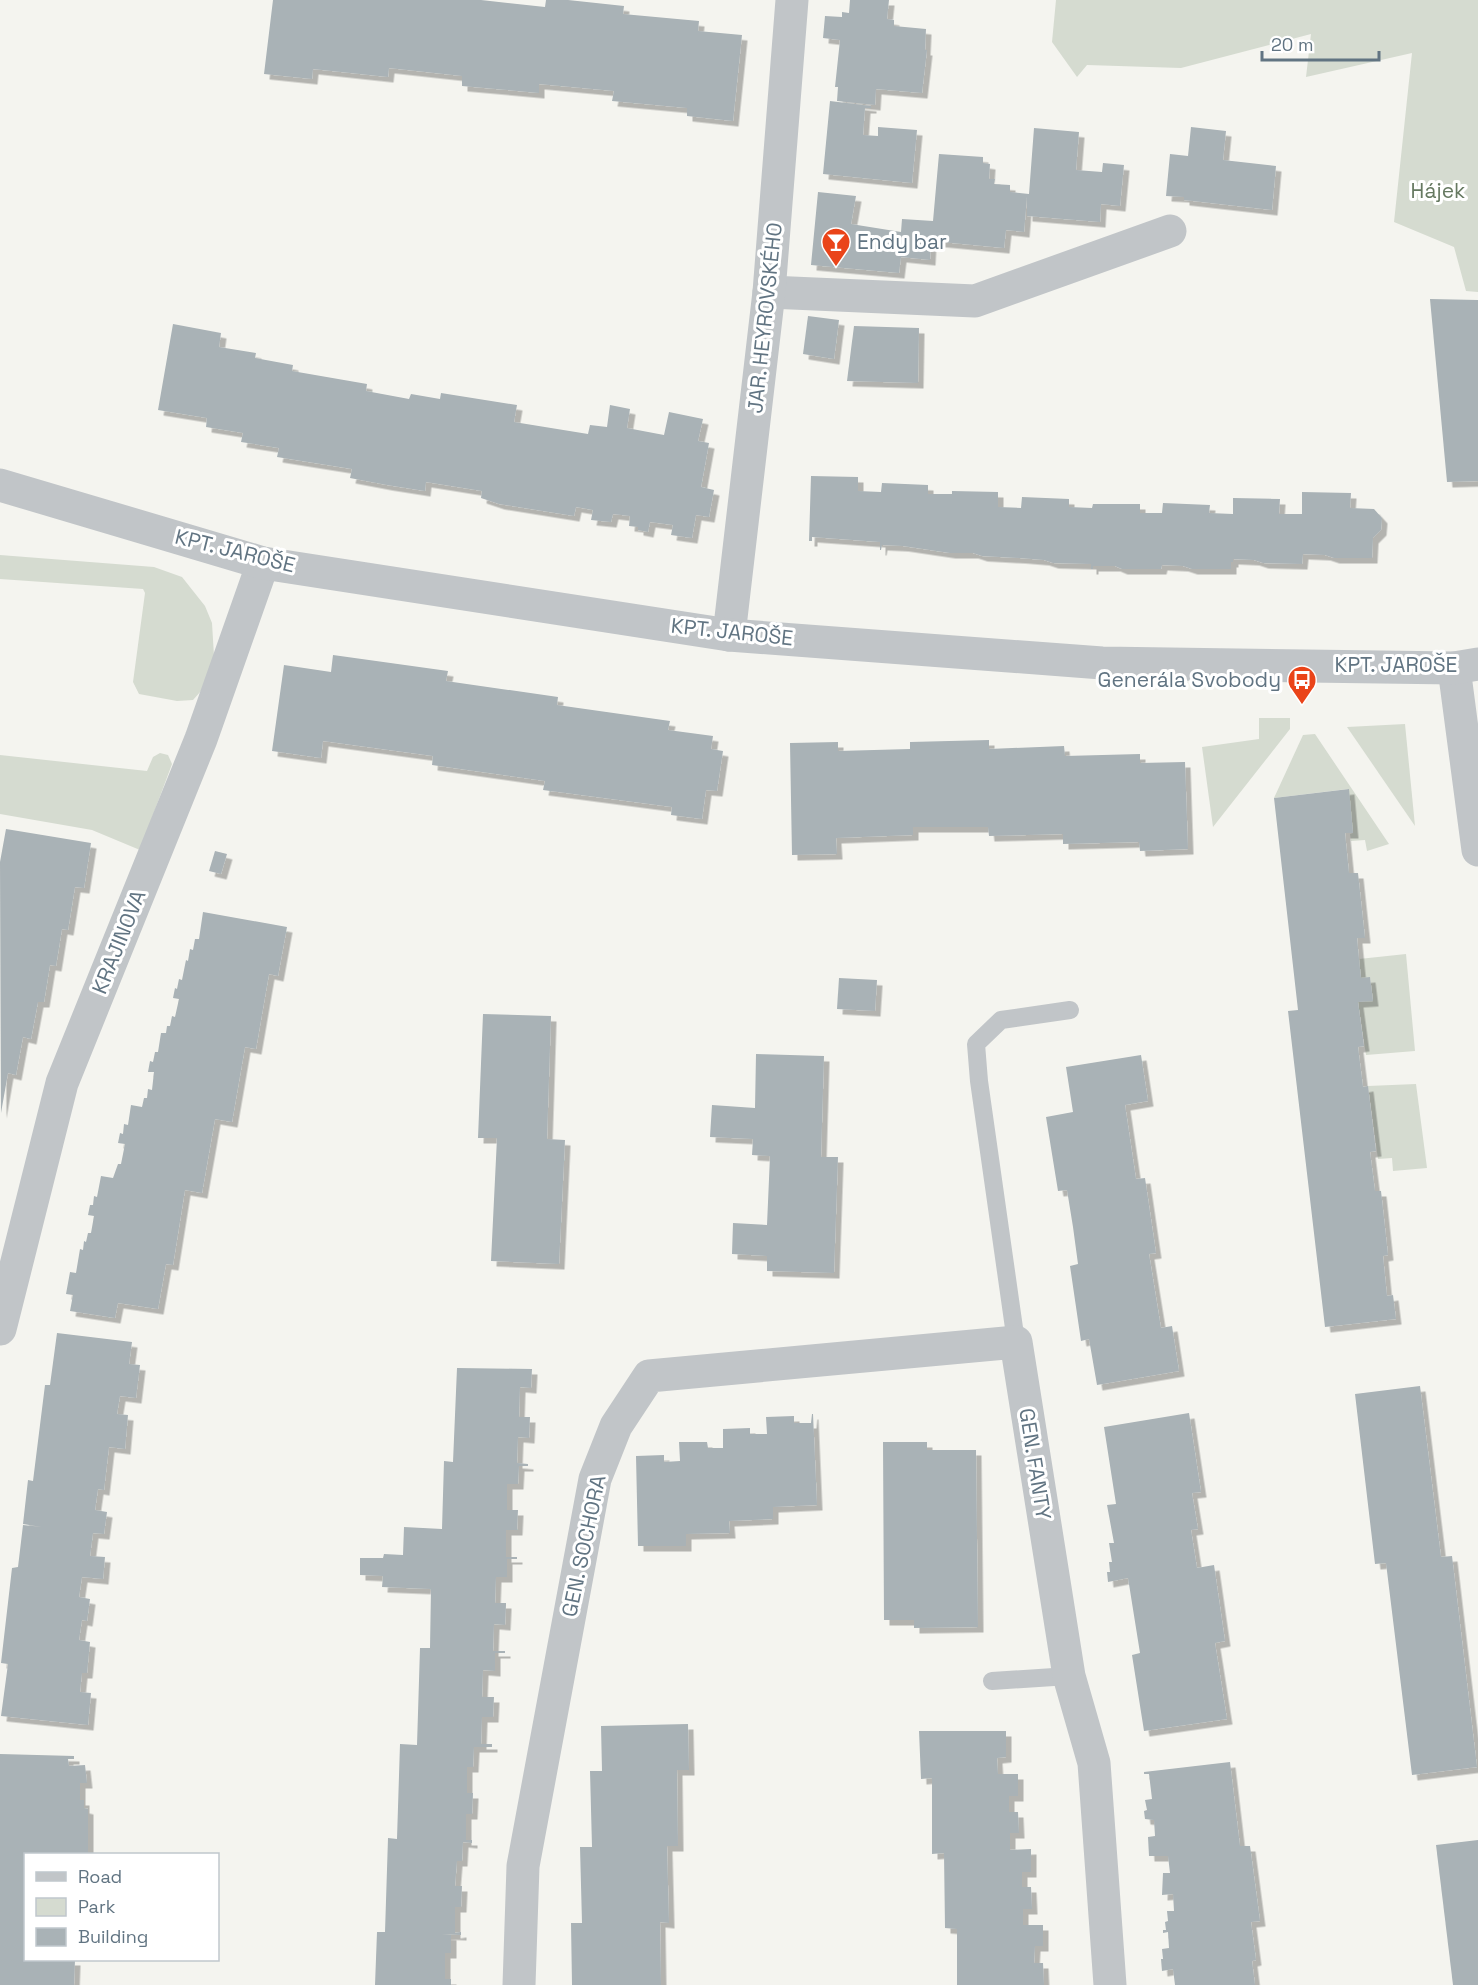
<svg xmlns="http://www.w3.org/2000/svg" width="1478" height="1985" font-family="'Space Grotesk',sans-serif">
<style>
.green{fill:#d5dbd0}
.building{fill:#a9b2b6;filter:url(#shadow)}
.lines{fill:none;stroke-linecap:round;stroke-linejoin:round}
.service{stroke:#c1c5c8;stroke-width:18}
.minor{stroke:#c1c5c8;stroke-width:33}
.tertiary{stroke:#c1c5c8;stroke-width:33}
.labels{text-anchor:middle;stroke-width:6;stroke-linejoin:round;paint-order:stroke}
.park-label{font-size:21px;fill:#667961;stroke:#fff}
.poi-label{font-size:21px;fill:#617482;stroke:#fff;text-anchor:start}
.street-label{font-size:21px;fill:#617482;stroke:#fff}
</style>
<defs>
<filter id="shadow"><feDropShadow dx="5.5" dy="5.5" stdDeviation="0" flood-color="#0004"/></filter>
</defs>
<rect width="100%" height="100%" fill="#f4f4ef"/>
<!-- green -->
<g class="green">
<path d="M1056 0H1478V292L1466 291 1454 247 1394 222 1412 53 1306 77 1311 34 1181 68 1087 65 1077 77 1052 42Z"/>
<path d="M0 555 154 567 182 577 205 606 212 623 214 656 201 691 193 700 177 701 139 694 133 682 145 593 143 589 0 579Z"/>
<path d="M1259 718H1290V729L1213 827 1202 747 1259 739Z"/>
<path d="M1405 724 1415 826 1347 727Z"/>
<path d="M1315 734 1389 844 1367 851 1365 840 1351 841 1350 834 1353 833 1348 789 1274 798 1303 735Z"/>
<path d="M160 753 168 755 172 764 140 850 92 830 0 814V755L147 771 153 757Z"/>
<path d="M1406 954 1415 1051 1366 1055 1358 1002 1373 1000 1370 978H1361L1359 959Z"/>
<path d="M1416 1084 1427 1168 1393 1171 1392 1158 1378 1159 1368 1086Z"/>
</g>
<!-- building -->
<g class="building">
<path d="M273 0H481L545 7 546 0H568L624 6 623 14 699 21 698 31 742 35 733 121 687 116V108L612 101 614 91 539 84V93L462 86V76L389 68 388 77 313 69 312 79 264 74Z"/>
<path d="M850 0H889L887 19 894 20V26L926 29 925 50H927L922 93 876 89 875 105 837 101 838 87H835L840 40 823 38 825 16 842 17V12L849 13Z"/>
<path d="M830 101 871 106V108H865L863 135 878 136V127L917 130 912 183 823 174Z"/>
<path d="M1191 127 1226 131 1223 160 1276 166 1272 210 1184 200V197L1166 196 1170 154 1188 156Z"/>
<path d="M1034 128 1079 132 1076 170 1102 172 1103 163 1124 165 1120 206 1101 204 1100 222 1027 216V197L1024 232 1006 230 1004 248 931 241 930 260 901 257 899 273 811 265 818 192 856 196 851 224 901 232 902 219 933 221 939 154 983 157V163L990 164 989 179H995L994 184 1010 185V192L1029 194Z"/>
<path d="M1430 299 1478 300V481L1447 482Z"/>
<path d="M808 316 839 320 834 359 803 354Z"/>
<path d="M173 324 221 333 219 347 256 353 255 358 293 365 292 371 367 384 366 391 409 399 411 394 440 399 441 393 517 405 514 422 588 434 590 425 607 427 610 405 630 409 627 428 664 435 669 412 703 419 698 441 709 443 701 487 714 490 709 517 696 515 692 538 671 535 673 525 650 522 648 532 638 530V527L629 526 630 516 613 514 611 522 591 520 593 510 576 507 574 516 499 504 481 498 482 491 426 482 425 491 387 485 350 478 352 469 277 457 279 448 241 442 243 433 206 427 207 418 158 410Z"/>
<path d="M854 326 919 328 918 383 847 381Z"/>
<path d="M811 476 858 477V491L881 492 882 483 928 485V494H952V491L998 492V507L1021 508 1022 497 1069 499V507L1092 508 1093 504H1140V513H1162L1163 503 1210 505 1209 513 1233 514V498L1280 499 1279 514H1302V492L1351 493 1350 508 1374 509 1382 518 1381 530 1373 538 1372 558H1334L1325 555 1303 554 1302 564 1263 563 1254 560 1233 559V562H1231V569H1192L1183 566 1162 565 1161 569H1122L1115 566H1093V569H1091V564L1053 563 1044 560 1020 558 982 556 973 553H950L903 546 882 545 881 550H880V542L812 537V541H809Z"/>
<path d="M333 655 448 671 446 681 558 697 557 705 670 721 668 730 713 736 711 749 723 751 717 791 706 790 702 819 671 815 672 807 543 790 545 781 432 765 433 756 323 741 321 758 272 751 284 665 331 672Z"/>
<path d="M989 740V749L1064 746 1065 756 1140 754V763L1185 762 1188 849 1140 851 1139 842 1063 844V834L989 836 988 827H913V835L836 838 837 854 792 855 790 743 838 742V751L910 749V742Z"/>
<path d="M1349 789 1353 833H1345L1349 873H1358L1365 938H1357L1359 959 1361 978 1370 977 1373 1001 1358 1002 1364 1046 1358 1047 1363 1087 1368 1086 1376 1151 1370 1152 1375 1191H1381L1388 1255 1383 1256 1387 1296 1393 1295 1396 1319 1325 1327 1288 1011 1298 1010 1274 798Z"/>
<path d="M6 829 91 843 84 888 75 887 68 930 62 929 56 966 50 965 44 1002H38L31 1039 23 1037 16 1075 8 1073 1 1113 0 862Z"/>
<path d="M215 851 227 854 221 874 209 871Z"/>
<path d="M203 912 287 927 278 976 269 974 256 1049 245 1047 232 1122 215 1119 202 1193 185 1190 173 1265 166 1264 158 1309 118 1303 115 1318 70 1311 73 1295 66 1294 70 1272 76 1273 80 1249 83 1250 84 1241 86 1242 88 1233H91L94 1216 88 1215 90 1205H93L94 1196 97 1197 101 1176 113 1178 118 1164H121L125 1144 118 1143 120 1133 123 1134 124 1124 128 1125 131 1105 142 1107 144 1098H147L148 1089 152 1090 154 1072H148L150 1061 153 1062 155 1052H158L161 1033H166L167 1026H170L172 1016 175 1017 179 999 173 998 175 988 177 989 179 979 182 980 186 960 188 961 190 949 193 950 195 939H199Z"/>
<path d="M839 978 877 980 875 1011 837 1009Z"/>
<path d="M483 1014 551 1016 547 1139 565 1140 559 1264 491 1261 497 1138H478Z"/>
<path d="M756 1054 824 1056 821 1157H838L834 1273 767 1271V1256L732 1254 733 1223 767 1225 770 1156 752 1155 753 1139 710 1137 712 1105 755 1108Z"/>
<path d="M1141 1055 1148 1101 1125 1105 1136 1179 1145 1178 1156 1253 1149 1254 1161 1328 1172 1326 1179 1371 1097 1385 1089 1339 1081 1341 1070 1266 1078 1264 1073 1227 1067 1190 1058 1191 1046 1117 1073 1112 1066 1067Z"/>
<path d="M57 1333 132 1342 129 1364 140 1365 136 1398 120 1396 117 1414 128 1415 125 1449 109 1447 104 1490 98 1489 95 1510 107 1512 104 1534 93 1533 90 1556 105 1557 103 1579 82 1577 79 1597 90 1599 87 1621 82 1620 79 1640 90 1642 87 1673H82L80 1692 91 1693 88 1725 1 1716 8 1664 1 1663 12 1568 18 1567 23 1525 42 1527 23 1524 28 1480 33 1481 45 1385H50Z"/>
<path d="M457 1368 532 1369 531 1388 520 1387 519 1417H530L529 1438 518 1437 517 1463 528 1464V1466H519L518 1484H507V1510H518L517 1530H506V1557H517V1559H507V1577H496L495 1603H506V1605L505 1625 494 1624 493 1651H505V1653H495V1671L483 1670 482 1697H494L493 1717H482L481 1744H492V1747H474L473 1767H467V1793H473L472 1814H466V1840H472V1843L463 1842 462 1861H457L455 1886H462L461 1907H455V1933L461 1932V1935L442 1934 451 1935V1953H445V1979H451V1985H375L377 1932H385L388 1838 397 1839 400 1744 417 1745 420 1648H430L431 1589 382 1587 383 1576 360 1575V1558H383L384 1554 403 1555 404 1527 442 1529 444 1461 453 1462Z"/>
<path d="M1420 1386 1441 1557 1452 1556 1477 1767 1412 1775 1386 1563 1375 1564 1355 1394Z"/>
<path d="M1189 1413 1201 1492 1192 1493 1198 1529 1191 1530 1197 1568 1214 1565 1225 1641 1215 1643 1227 1719 1144 1731 1132 1655 1140 1653 1128 1578 1108 1582 1107 1572H1110L1109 1562H1112L1109 1543H1114L1107 1505 1116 1504 1104 1427Z"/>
<path d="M812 1414H813L817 1505 773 1507V1519L729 1521 730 1533 686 1534V1546H638L636 1456 664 1455V1462L680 1461 679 1442H707L708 1448H723V1429L750 1428V1434H767L766 1417 794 1416V1423H811Z"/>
<path d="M883 1442H927V1450H976L978 1627 914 1628V1620H884Z"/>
<path d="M688 1724 689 1770H677L678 1846H667L669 1923 660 1922 661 1985H572L571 1923H582L580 1847H592L590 1771H602L601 1726Z"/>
<path d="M919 1731H1006V1757L997 1758 998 1774H1018V1796H1009V1812H1018L1019 1833H1010V1850L1031 1849V1872H1022V1887H1031L1032 1909H1023V1925H1043V1946H1035L1034 1963H1043L1044 1985H957V1929L945 1928 944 1853 932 1854V1778L921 1779Z"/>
<path d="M0 1754 74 1756V1759H68L69 1766 85 1765 87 1783H80V1800H84V1808L88 1809V1854H26V1960H75L74 1985H0Z"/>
<path d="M1230 1762 1240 1846H1250L1260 1921 1251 1922 1256 1960 1252 1961 1255 1985H1175L1173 1969 1162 1971 1161 1959H1163L1162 1949 1169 1948 1168 1932 1163 1933V1930H1166L1165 1922 1168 1921 1167 1911H1174L1173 1894 1162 1895 1163 1873H1170L1168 1856H1149L1148 1837 1155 1836 1154 1820 1145 1819 1144 1811 1147 1810 1145 1800 1152 1799 1149 1774H1144V1772Z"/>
<path d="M1478 1840V1985H1453L1436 1845Z"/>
</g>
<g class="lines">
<!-- service -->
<g class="service">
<path d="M1016 1342 979 1081 976 1044 1001 1020 1070 1010"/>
<path d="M992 1681 1069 1676"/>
</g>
<!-- minor -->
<g class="minor">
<path d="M769 292 975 301 1170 231"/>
<path d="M729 635 769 292 792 0"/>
<path d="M1454 668 1478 850"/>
<path d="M0 1329 62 1083 201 739 263 563"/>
<path d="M519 1985 523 1866 595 1479 616 1426 649 1376 1016 1342 1069 1676 1094 1763 1110 1985"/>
</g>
<!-- tertiary -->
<path class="tertiary" d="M0 485 263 563 729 635 1102 663 1454 668 1478 664"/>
</g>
<!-- icons -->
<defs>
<g id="bar-pin" transform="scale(1.5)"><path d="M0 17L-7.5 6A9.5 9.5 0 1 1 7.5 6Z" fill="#ea4419" stroke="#fff"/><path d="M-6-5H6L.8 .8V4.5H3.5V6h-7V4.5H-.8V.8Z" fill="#fff"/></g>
<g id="bus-pin" transform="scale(1.5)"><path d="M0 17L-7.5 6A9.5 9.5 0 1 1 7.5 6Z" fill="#ea4419" stroke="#fff"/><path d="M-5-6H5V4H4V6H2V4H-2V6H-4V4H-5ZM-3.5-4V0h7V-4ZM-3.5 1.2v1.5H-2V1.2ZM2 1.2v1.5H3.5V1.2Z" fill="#fff"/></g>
</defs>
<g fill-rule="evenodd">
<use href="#bar-pin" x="836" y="242"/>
<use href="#bus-pin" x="1302" y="680"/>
</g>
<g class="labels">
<!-- park labels -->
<g class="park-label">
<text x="1438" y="198">Hájek</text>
</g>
<!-- poi labels -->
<g class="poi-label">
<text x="857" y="249">Endy bar</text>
<text x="1281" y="687" text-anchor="end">Generála Svobody</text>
</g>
<!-- street labels -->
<g class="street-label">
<text transform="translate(765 318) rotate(-84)" y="7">JAR. HEYROVSKÉHO</text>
<text transform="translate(235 551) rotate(14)" y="7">KPT. JAROŠE</text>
<text transform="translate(732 632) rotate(6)" y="7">KPT. JAROŠE</text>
<text x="1396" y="672">KPT. JAROŠE</text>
<text transform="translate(119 942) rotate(-68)" y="7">KRAJINOVA</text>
<text transform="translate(1035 1464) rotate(81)" y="7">GEN. FANTY</text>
<text transform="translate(584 1546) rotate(-78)" y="7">GEN. SOCHORA</text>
</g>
</g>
<!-- legend -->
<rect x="24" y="1853" width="195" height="108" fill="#ffffff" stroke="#c0c7cd" stroke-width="1.5"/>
<rect x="36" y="1872" width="30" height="9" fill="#c1c5c8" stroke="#c0c7cd" stroke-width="1.5"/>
<text x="78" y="1883" font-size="18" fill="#617482">Road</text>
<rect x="36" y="1898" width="30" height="18" fill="#d5dbd0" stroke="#c0c7cd" stroke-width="1.5"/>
<text x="78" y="1913" font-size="18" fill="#617482">Park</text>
<rect x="36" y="1928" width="30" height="18" fill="#a9b2b6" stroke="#c0c7cd" stroke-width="1.5"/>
<text x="78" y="1943" font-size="18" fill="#617482">Building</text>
<!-- scale -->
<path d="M1262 51v9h117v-9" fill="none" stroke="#617482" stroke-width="3"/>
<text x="1271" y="51" font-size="18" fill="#617482" stroke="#ffffff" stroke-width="4.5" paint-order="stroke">20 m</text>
</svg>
